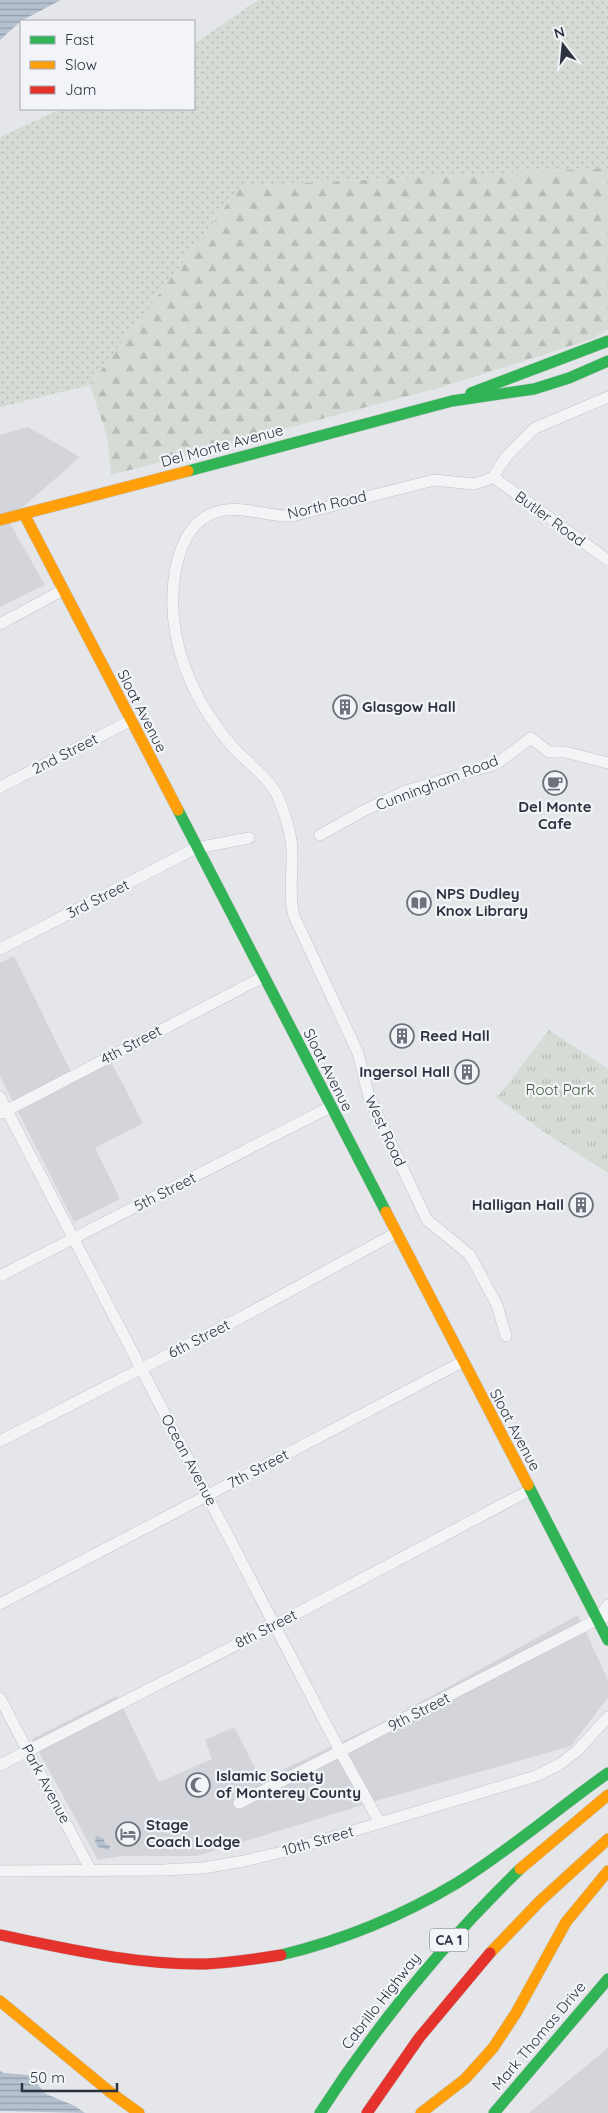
<svg xmlns="http://www.w3.org/2000/svg" width="608" height="2113" font-family="Quicksand,sans-serif">
<style>
.built{fill:#d3d5db}
.grass{fill:url(#grass-dots)}
.forest{fill:url(#forest-firs)}
.park{fill:url(#park-tufts)}
.water{fill:url(#water-rules)}
.lines{fill:none;stroke-linecap:round;stroke-linejoin:round}
.street-casing{stroke:#c2c4c7;stroke-width:12}
.fast-casing{stroke:#c2c4c7;stroke-width:12}
.slow-casing{stroke:#c2c4c7;stroke-width:12}
.jam-casing{stroke:#c2c4c7;stroke-width:12}
.street{stroke:#f3f4f5;stroke-width:11}
.fast{stroke:#30b455;stroke-width:11}
.slow{stroke:#ff9f0a;stroke-width:11}
.jam{stroke:#e5322d;stroke-width:11}
.labels{text-anchor:middle;stroke-width:4.5;stroke-linejoin:round;paint-order:stroke}
.shield{fill:#f2f4f7;stroke:#676c77;stroke-width:1}
.shield-label{font-size:14px;font-weight:bold;fill:#2c3240}
.street-label{font-size:15px;fill:#2c3240;stroke:#f2f4f7}
.poi-label{font-size:15px;font-weight:bold;fill:#2c3240;stroke:#f2f4f7;text-anchor:start}
.park-label{font-size:15px;fill:#3f5b3b;stroke:#f2f4f7}
</style>
<defs>
<pattern id="grass-dots" width="8" height="8" patternUnits="userSpaceOnUse" patternTransform="scale(1.25)"><rect width="8" height="8" fill="#d4dcd5"/><path d="M2 2h.1M6 6h.1" fill="none" stroke="#b6bdb8" stroke-width="1.8" stroke-linecap="round"/></pattern>
<pattern id="forest-firs" width="22" height="20" patternUnits="userSpaceOnUse" patternTransform="scale(1.25)"><rect width="22" height="20" fill="#d4dcd5"/><path d="M5 1l3.5 6h-7zM16 11l3.5 6h-7z" fill="#b6bdb8"/></pattern>
<pattern id="park-tufts" width="24" height="20" patternUnits="userSpaceOnUse" patternTransform="scale(1.25)"><rect width="24" height="20" fill="#d4dcd5"/><path d="M3 7l-1-3M5 7V3M7 7l1-3M15 17l-1-3M17 17v-4M19 17l1-3" fill="none" stroke="#b6bdb8"/></pattern>
<pattern id="water-rules" width="6" height="5" patternUnits="userSpaceOnUse" patternTransform="scale(1.25)"><rect width="6" height="5" fill="#b6c1d0"/><path d="M0 2.5h6" fill="none" stroke="#949daa"/></pattern>
</defs>
<rect width="100%" height="100%" fill="#e4e6e9"/>
<!-- built -->
<g class="built">
<path d="M28 427 80 457 8 520 45 585 0 607V435Z"/>
<path d="M14 956 74 1078 110 1060 143 1123 95 1148 120 1199 74 1222 0 1076V963Z"/>
<path d="M578 1615 608 1680V1697L571 1746 379 1800 197 1856H121L98 1860 32 1739 117 1696 159 1782 212 1759 205 1740 234 1727 261 1780 394 1717Z"/>
<path d="M608 2048V2113H529Z"/>
</g>
<!-- grass -->
<path class="grass" d="M258 0H608V168L241 186 90 385 0 407V137L61 109H194V44Z"/>
<!-- forest -->
<path class="forest" d="M608 168V329L592 339 442 387 111 475 108 440 90 385 241 186Z"/>
<!-- park -->
<path class="park" d="M549 1030 608 1069V1173L547 1134 495 1096 499 1095Z"/>
<!-- water -->
<g class="water">
<path d="M0 0H61L21 21 0 40Z"/>
<path d="M96 1836 103 1838 105 1843 110 1846 109 1850 98 1847 95 1841Z"/>
<path d="M0 2071 4 2073 29 2075 46 2094 75 2106 85 2113 0 2111Z"/>
</g>
<g class="lines">
<!-- street casing -->
<g class="street-casing">
<g id="street">
<path d="M493 477 608 560"/>
<path d="M0 624 63 590"/>
<path d="M0 787 130 721"/>
<path d="M320 835 363 811 406 791 496 764 531 738 549 752H565L608 763"/>
<path d="M0 949 196 848 249 838"/>
<path d="M0 1097 341 1753 380 1823"/>
<path d="M2 1113 263 977"/>
<path d="M0 1276 330 1107"/>
<path d="M506 1336 497 1305 470 1255 427 1220 369 1097 358 1053 294 916C289 897 292 878 292 859 293 838 286 816 278 797 268 776 247 763 232 746 190 697 163 633 176 567 181 544 192 520 216 512 240 504 267 517 292 516L434 480 474 484 484 481 493 477 506 457 535 428 608 397"/>
<path d="M0 1441 242 1317 396 1233"/>
<path d="M0 1604 462 1362"/>
<path d="M598 1619 608 1605"/>
<path d="M0 1698 91 1871"/>
<path d="M0 1765 275 1625 530 1490"/>
<path d="M239 1803 598 1619 608 1616"/>
<path d="M0 1871 163 1870 203 1868 244 1861 290 1850 536 1776 560 1764 577 1751 608 1717"/>
</g>
</g>
<!-- fast casing -->
<g class="fast-casing">
<g id="fast">
<path d="M471 393 608 341"/>
<path d="M188 471 452 401 534 389 569 378 608 361"/>
<path d="M178 810 386 1212"/>
<path d="M528 1485 608 1640"/>
<path d="M281 1955C344 1940 402 1916 457 1883 510 1850 557 1809 608 1773"/>
<path d="M320 2113C378 2023 444 1943 520 1869"/>
<path d="M494 2113 608 1979"/>
</g>
</g>
<!-- slow casing -->
<g class="slow-casing">
<g id="slow">
<path d="M24 514 178 810"/>
<path d="M0 520 188 471"/>
<path d="M386 1212 528 1485"/>
<path d="M520 1869 608 1795"/>
<path d="M490 1953 540 1901 608 1839"/>
<path d="M0 2001 110 2092 139 2113"/>
<path d="M421 2113 465 2079 493 2048 516 2013 566 1922 608 1871"/>
</g>
</g>
<!-- jam casing -->
<g class="jam-casing">
<g id="jam">
<path d="M0 1935C68 1949 136 1965 205 1964 231 1963 256 1959 281 1955"/>
<path d="M367 2113 419 2038 490 1953"/>
</g>
</g>
<!-- street -->
<use href="#street" class="street"/>
<!-- fast -->
<use href="#fast" class="fast"/>
<!-- slow -->
<use href="#slow" class="slow"/>
<!-- jam -->
<use href="#jam" class="jam"/>
</g>
<!-- icons -->
<defs>
<g id="building-ring" transform="scale(1.25)"><circle r="9.5" fill="#f2f4f7" stroke="#6c717b" stroke-width="1.5"/><path d="M-4-6H4V6H1V3H-1V6H-4ZM-2.5-4.3h1.7v1.8h-1.7ZM.8-4.3h1.7v1.8H.8ZM-2.5-1h1.7V.8h-1.7ZM.8-1h1.7V.8H.8Z" fill="#6c717b"/></g>
<g id="cafe-ring" transform="scale(1.25)"><circle r="9.5" fill="#f2f4f7" stroke="#6c717b" stroke-width="1.5"/><path d="M-5.5-4.5H6V0H3Q3 3.5 0 3.5H-2.5Q-5.5 3.5-5.5 0ZM3-3.2v2h1.7v-2ZM-6 4.5H4V6H-6Z" fill="#6c717b"/></g>
<g id="library-ring" transform="scale(1.25)"><circle r="9.5" fill="#f2f4f7" stroke="#6c717b" stroke-width="1.5"/><path d="M-6-4Q-3-5.5-.7-3.5V5Q-3 3-6 4ZM6-4Q3-5.5 .7-3.5V5Q3 3 6 4Z" fill="#6c717b"/></g>
<g id="mosque-ring" transform="scale(1.25)"><circle r="9.5" fill="#f2f4f7" stroke="#6c717b" stroke-width="1.5"/><path d="M3.5-4.9A6 6 0 1 0 3.5 4.9A5 5 0 1 1 3.5-4.9Z" fill="#6c717b"/></g>
<g id="hotel-ring" transform="scale(1.25)"><circle r="9.5" fill="#f2f4f7" stroke="#6c717b" stroke-width="1.5"/><path d="M-6-4.5h1.5V1H6V5H4.5V3h-9V5H-6ZM-4 0a1.8 1.8 0 1 1 3.6 0ZM.5 0V-2.5h3Q6-2.5 6 0Z" fill="#6c717b"/></g>
</defs>
<g fill-rule="evenodd">
<use href="#building-ring" x="345" y="707"/>
<use href="#cafe-ring" x="555" y="783"/>
<use href="#library-ring" x="419" y="903"/>
<use href="#building-ring" x="402" y="1036"/>
<use href="#building-ring" x="467" y="1072"/>
<use href="#building-ring" x="581" y="1205"/>
<use href="#mosque-ring" x="198" y="1785"/>
<use href="#hotel-ring" x="128" y="1834"/>
</g>
<g class="labels">
<!-- shield labels -->
<rect class="shield" x="430" y="1928.5" width="38" height="23" rx="4"/>
<g class="shield-label">
<text x="449" y="1945">CA 1</text>
</g>
<!-- street labels -->
<g class="street-label">
<text transform="translate(222 446) rotate(-15)" y="5">Del Monte Avenue</text>
<text transform="translate(327 505) rotate(-13)" y="5">North Road</text>
<text transform="translate(550 519) rotate(36)" y="5">Butler Road</text>
<text transform="translate(142 711) rotate(63)" y="5">Sloat Avenue</text>
<text transform="translate(65 754) rotate(-27)" y="5">2nd Street</text>
<text transform="translate(437 783) rotate(-21)" y="5">Cunningham Road</text>
<text transform="translate(98 899) rotate(-27)" y="5">3rd Street</text>
<text transform="translate(131 1045) rotate(-28)" y="5">4th Street</text>
<text transform="translate(328 1070) rotate(63)" y="5">Sloat Avenue</text>
<text transform="translate(385 1131) rotate(65)" y="5">West Road</text>
<text transform="translate(165 1192) rotate(-27)" y="5">5th Street</text>
<text transform="translate(199 1339) rotate(-27)" y="5">6th Street</text>
<text transform="translate(515 1430) rotate(62)" y="5">Sloat Avenue</text>
<text transform="translate(189 1460) rotate(62)" y="5">Ocean Avenue</text>
<text transform="translate(258 1469) rotate(-28)" y="5">7th Street</text>
<text transform="translate(266 1629) rotate(-27)" y="5">8th Street</text>
<text transform="translate(419 1712) rotate(-27)" y="5">9th Street</text>
<text transform="translate(46 1784) rotate(62)" y="5">Park Avenue</text>
<text transform="translate(318 1841) rotate(-16)" y="5">10th Street</text>
<text transform="translate(381 2001) rotate(-52)" y="5">Cabrillo Highway</text>
<text transform="translate(539 2036) rotate(-50)" y="5">Mark Thomas Drive</text>
</g>
<!-- poi labels -->
<g class="poi-label">
<text x="362" y="712">Glasgow Hall</text>
<text x="555" y="812" text-anchor="middle">Del Monte<tspan x="555" dy="17">Cafe</tspan></text>
<text x="436" y="899">NPS Dudley<tspan x="436" dy="17">Knox Library</tspan></text>
<text x="420" y="1041">Reed Hall</text>
<text x="450" y="1077" text-anchor="end">Ingersol Hall</text>
<text x="564" y="1210" text-anchor="end">Halligan Hall</text>
<text x="216" y="1781">Islamic Society<tspan x="216" dy="17">of Monterey County</tspan></text>
<text x="146" y="1830">Stage<tspan x="146" dy="17">Coach Lodge</tspan></text>
</g>
<!-- park labels -->
<g class="park-label">
<text x="560" y="1095">Root Park</text>
</g>
</g>
<!-- legend -->
<rect x="20" y="20" width="175" height="90" fill="#f2f4f7" stroke="#a3a6ae"/>
<rect x="30" y="36" width="25" height="8" fill="#30b455" stroke="#a3a6ae"/>
<text x="65" y="45" font-size="15" fill="#2c3240">Fast</text>
<rect x="30" y="61" width="25" height="8" fill="#ff9f0a" stroke="#a3a6ae"/>
<text x="65" y="70" font-size="15" fill="#2c3240">Slow</text>
<rect x="30" y="86" width="25" height="8" fill="#e5322d" stroke="#a3a6ae"/>
<text x="65" y="95" font-size="15" fill="#2c3240">Jam</text>
<!-- north arrow -->
<g transform="translate(563 45) rotate(344)" stroke="#f2f4f7" stroke-width="4" paint-order="stroke">
<path d="M0-4L9 19L0 12L-9 19Z" fill="#2c3240"/>
<text y="-8" font-size="14" font-weight="bold" text-anchor="middle" fill="#2c3240">N</text>
</g>
<!-- scale -->
<path d="M22 2083v8h95v-8" fill="none" stroke="#2c3240" stroke-width="2.5"/>
<text x="30" y="2083" font-size="15" fill="#2c3240" stroke="#f2f4f7" stroke-width="4" paint-order="stroke">50 m</text>
</svg>
